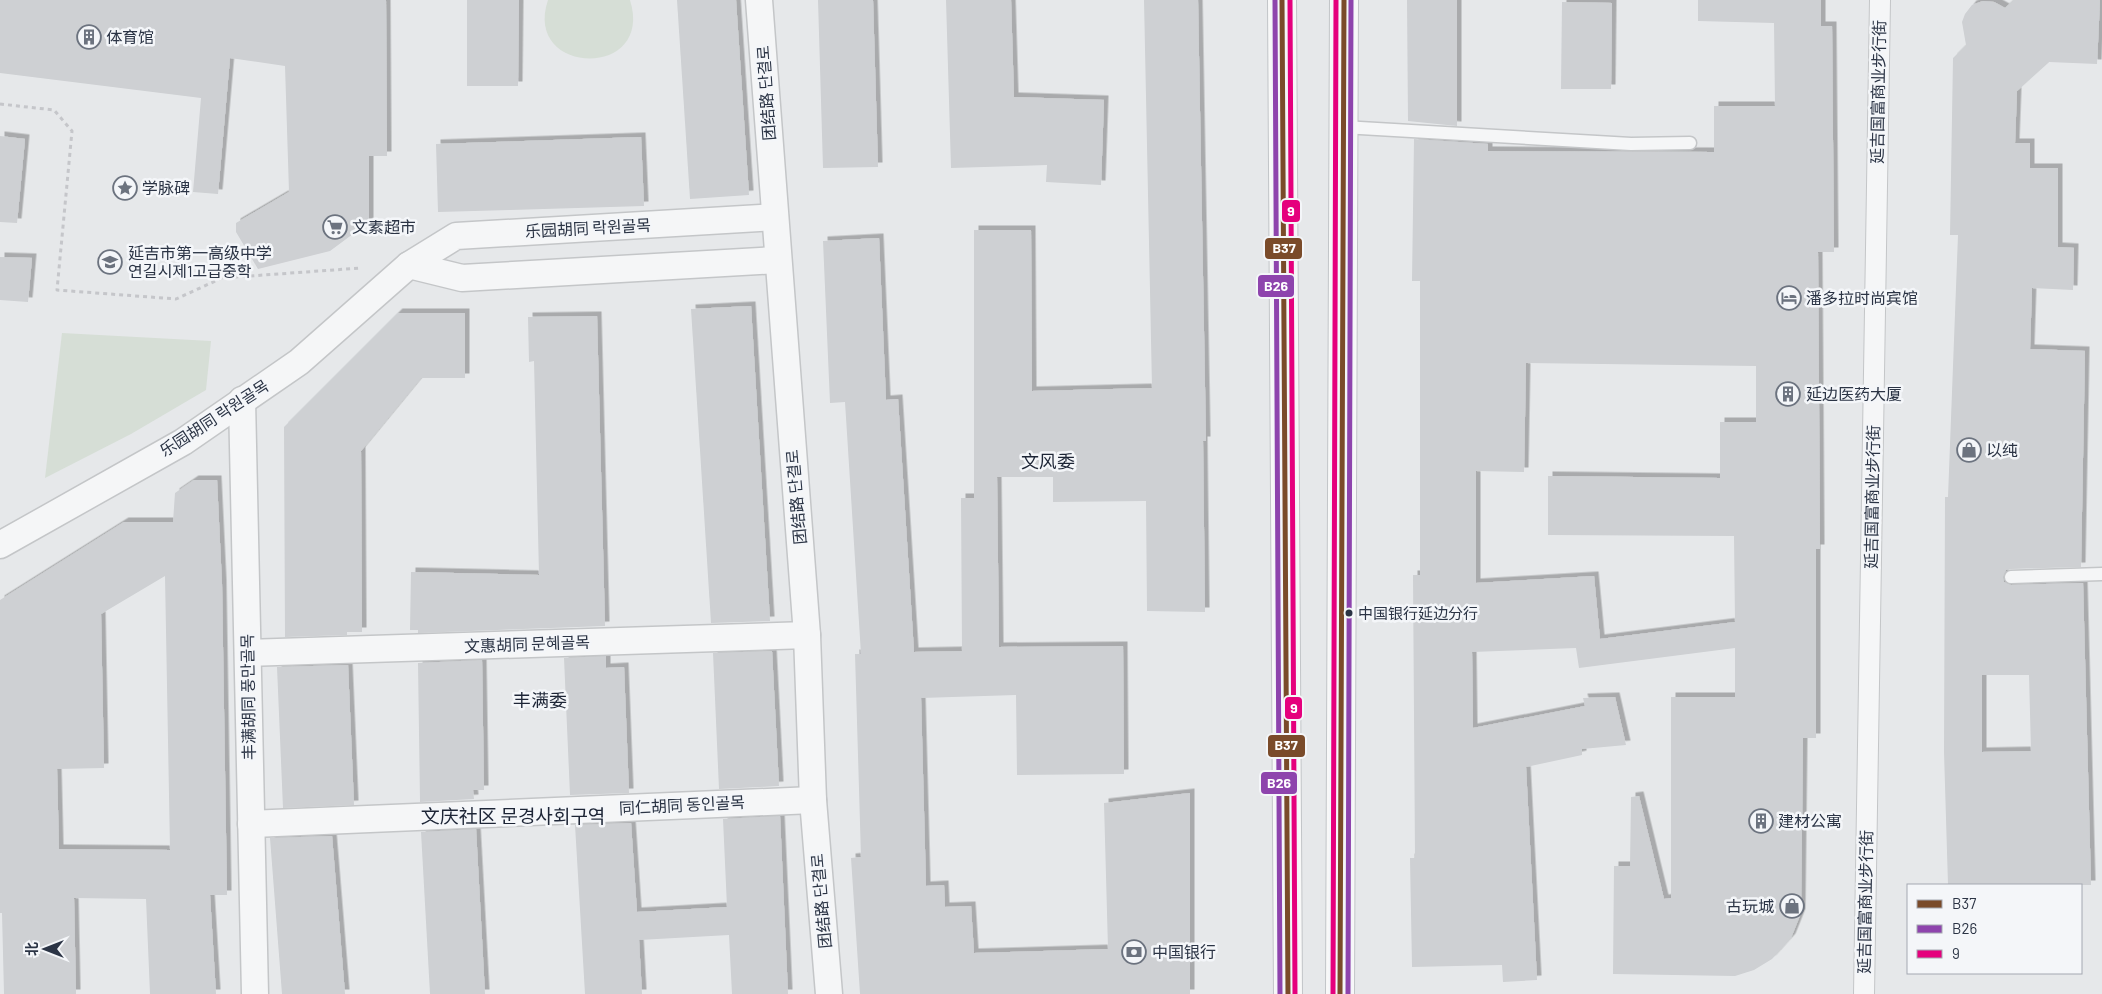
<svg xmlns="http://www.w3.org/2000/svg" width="2102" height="994" font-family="Barlow,'Noto Sans SC','Noto Sans KR',sans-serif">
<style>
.green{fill:#d6ded6}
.building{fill:#ced0d3;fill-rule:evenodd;filter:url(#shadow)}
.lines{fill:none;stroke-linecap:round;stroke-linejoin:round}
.service-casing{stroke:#c4c6c8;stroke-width:15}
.pedestrian-casing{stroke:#c4c6c8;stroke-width:22}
.minor-casing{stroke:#c4c6c8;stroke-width:29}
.primary-casing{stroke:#c2c5c8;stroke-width:30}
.path{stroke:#c5c6ca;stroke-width:3;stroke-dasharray:4 4;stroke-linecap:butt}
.service{stroke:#f5f6f7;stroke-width:12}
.pedestrian{stroke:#f5f6f7;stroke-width:20}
.minor{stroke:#f5f6f7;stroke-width:26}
.primary{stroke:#f8f8f8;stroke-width:28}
.bus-1-casing{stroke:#f4f6f9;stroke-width:9}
.bus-2-casing{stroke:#f4f6f9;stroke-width:9}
.bus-3-casing{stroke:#f4f6f9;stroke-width:9}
.bus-1{stroke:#7a4b2a;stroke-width:5}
.bus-2{stroke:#8e44ad;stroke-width:5}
.bus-3{stroke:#e5007d;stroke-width:5}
.bus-dot{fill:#2b3445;stroke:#f4f6f9;stroke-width:2}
.labels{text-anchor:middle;stroke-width:5;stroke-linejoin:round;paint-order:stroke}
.bus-label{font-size:15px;fill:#2b3445;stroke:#f4f6f9;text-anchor:start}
.poi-label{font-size:16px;fill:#2b3445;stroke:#f4f6f9;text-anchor:start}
.street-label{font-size:16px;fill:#2b3445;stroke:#f4f6f9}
.neighbourhood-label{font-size:18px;fill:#1d2536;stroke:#f4f6f9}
.quarter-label{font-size:19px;fill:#1d2536;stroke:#f4f6f9}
.line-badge{stroke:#f4f6f9;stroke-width:2}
.badge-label{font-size:14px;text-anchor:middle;font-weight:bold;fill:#fff}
</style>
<defs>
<filter id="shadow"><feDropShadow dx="4.5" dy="-4.5" stdDeviation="0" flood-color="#0004"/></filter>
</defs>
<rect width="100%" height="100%" fill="#e6e8ea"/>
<!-- green -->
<g class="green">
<path d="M548 0H630C655 80 522 76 548 0Z"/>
<path d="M62 333 211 341 206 390 131 434 45 478Z"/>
</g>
<!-- building -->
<g class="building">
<path d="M0 0H386L387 156H369V222L330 251 258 269 236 232V223L289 192 285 66 230 58 218 194 193 192 201 98 0 73Z"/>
<path d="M467 0H519L518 86H467Z"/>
<path d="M677 0H736L749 195 690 199Z"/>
<path d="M818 0H873L878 167 823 168Z"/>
<path d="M946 0H1011L1014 97 1104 100 1101 185 1046 182 1047 165 951 168Z"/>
<path d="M1144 0H1198L1206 441H1203L1205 612 1147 611 1146 501 1053 502V477H997L999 647 1123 646 1124 774 1017 775 1016 695 921 698 926 886 944 885 945 907 971 906 974 953 1108 949 1104 803 1190 793V994H860L851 858 861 857 855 654H861L845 402 830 403 823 241 879 238 886 400 898 399 914 652 962 651 961 498H974V230H1031L1032 391 1152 388Z"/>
<path d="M1407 0H1457V126L1408 121Z"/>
<path d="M1698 0H1821V26H1832L1834 252H1818L1820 549H1816V738H1803L1801 913 1791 938 1772 959 1754 970 1735 976 1613 974 1614 866H1630L1631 797 1639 796 1664 899 1671 898V697H1735V648L1579 668 1576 648 1472 652 1473 728 1585 706 1583 698 1615 697 1626 745 1582 749V755L1526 767 1537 980 1503 982 1502 965 1412 967 1410 858H1415L1413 575H1420V281H1412L1414 139 1488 144V151L1714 152V106H1775L1774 23 1698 21ZM1526 363 1756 366V422H1720V478L1548 476V535L1734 536 1735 622 1600 639 1594 576 1476 583V471L1524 472Z"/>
<path d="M2014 0H2100L2097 64 2049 62 2017 91 2015 143H2030V168H2058V247L2074 248 2073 290 2032 288 2030 349 2085 351 2081 567 2011 569 2006 570 2003 577 2004 582 2011 585 2083 583 2091 885H1948L1944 752 1945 497H1948L1958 235H1950L1953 58 1966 45 1962 22 1965 14 1972 5 1983 1 1994 2 2005 8ZM1982 675H2029L2031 751 1982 752Z"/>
<path d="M1562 2 1612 3 1611 89H1561Z"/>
<path d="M0 136 25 139 17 223 0 222Z"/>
<path d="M641 137 644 206 438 212 436 144Z"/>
<path d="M0 257 32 258 28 302 0 300Z"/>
<path d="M751 306 770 621 711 623 691 309Z"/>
<path d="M398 313H465V378H421L361 451 362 632H347V635L285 637 284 427Z"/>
<path d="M597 316 605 626 418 633V630H410L411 572 539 575 534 361 529 362 528 317Z"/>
<path d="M194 480H217L222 584 227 895H210L216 994H150L146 899 74 898 76 994H4L2 913H0V600L124 522H173L175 493ZM165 576 170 850 59 849 57 769 104 768 101 614Z"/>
<path d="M772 651 779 786 719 789 713 653Z"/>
<path d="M606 656V668L624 667 629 793 570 795 564 658Z"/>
<path d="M482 660 484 790H473L474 799 420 802 418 663Z"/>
<path d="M348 665 354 805 283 808 277 667Z"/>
<path d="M780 816 788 994H732L729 935 639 940 642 994H585L575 825 631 823 637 912 727 907 723 819Z"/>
<path d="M476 829 485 994H430L421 832Z"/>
<path d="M332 836 345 994H282L270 838Z"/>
</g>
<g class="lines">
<!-- service casing -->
<g class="service-casing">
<g id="service">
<path d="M1343 127 1631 144 1690 143"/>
<path d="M2011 577 2102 574"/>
</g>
</g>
<!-- pedestrian casing -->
<g class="pedestrian-casing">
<path id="pedestrian" d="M1864 994 1880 0"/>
</g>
<!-- minor casing -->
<g class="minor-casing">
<g id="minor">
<path d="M759 0 807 635 813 800 829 994"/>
<path d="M409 265 462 278 777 260"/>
<path d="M242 400 255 994"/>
<path d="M0 545 183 442 299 362 409 265 456 236 775 217"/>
<path d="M248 653 807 635"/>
<path d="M251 824 813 800"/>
</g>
</g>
<!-- primary casing -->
<g class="primary-casing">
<g id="primary">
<path d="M1282 0 1288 994"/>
<path d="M1340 994 1344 0"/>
</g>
</g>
<!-- path -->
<path class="path" d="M0 104 54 110 72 131 57 290 176 299 222 278 361 268"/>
<!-- service -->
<use href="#service" class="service"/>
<!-- pedestrian -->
<use href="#pedestrian" class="pedestrian"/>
<!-- minor -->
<use href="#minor" class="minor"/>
<!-- primary -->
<use href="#primary" class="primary"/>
<!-- bus-1 casing -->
<g class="bus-1-casing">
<g id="bus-1">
<path d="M1282 0 1288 994"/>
<path d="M1340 994 1344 0"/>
</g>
</g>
<!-- bus-2 casing -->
<g class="bus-2-casing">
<g id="bus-2">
<path d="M1275 0 1280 994"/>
<path d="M1348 994 1351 0"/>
</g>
</g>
<!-- bus-3 casing -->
<g class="bus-3-casing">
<g id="bus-3">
<path d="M1290 0 1295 994"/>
<path d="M1333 994 1336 0"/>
</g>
</g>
<!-- bus-1 -->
<use href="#bus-1" class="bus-1"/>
<!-- bus-2 -->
<use href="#bus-2" class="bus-2"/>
<!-- bus-3 -->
<use href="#bus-3" class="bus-3"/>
</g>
<!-- icons -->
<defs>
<g id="building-ring" transform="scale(1.25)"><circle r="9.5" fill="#f4f6f9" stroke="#6c737f" stroke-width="1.5"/><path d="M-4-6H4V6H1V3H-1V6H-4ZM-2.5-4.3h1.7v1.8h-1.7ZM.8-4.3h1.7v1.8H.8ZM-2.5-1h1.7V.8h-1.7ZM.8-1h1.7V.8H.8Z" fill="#6c737f"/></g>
<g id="sight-ring" transform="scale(1.25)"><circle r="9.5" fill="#f4f6f9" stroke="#6c737f" stroke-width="1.5"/><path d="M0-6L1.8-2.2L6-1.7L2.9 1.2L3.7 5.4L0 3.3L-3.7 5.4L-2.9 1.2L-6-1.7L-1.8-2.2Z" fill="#6c737f"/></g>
<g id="supermarket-ring" transform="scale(1.25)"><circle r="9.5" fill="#f4f6f9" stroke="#6c737f" stroke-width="1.5"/><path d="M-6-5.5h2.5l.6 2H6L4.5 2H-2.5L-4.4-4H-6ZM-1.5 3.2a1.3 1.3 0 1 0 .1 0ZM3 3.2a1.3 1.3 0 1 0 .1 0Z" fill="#6c737f"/></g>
<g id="school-ring" transform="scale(1.25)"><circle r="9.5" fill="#f4f6f9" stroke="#6c737f" stroke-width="1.5"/><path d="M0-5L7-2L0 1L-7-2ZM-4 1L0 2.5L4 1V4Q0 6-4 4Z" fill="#6c737f"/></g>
<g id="hotel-ring" transform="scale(1.25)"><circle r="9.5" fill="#f4f6f9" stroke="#6c737f" stroke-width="1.5"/><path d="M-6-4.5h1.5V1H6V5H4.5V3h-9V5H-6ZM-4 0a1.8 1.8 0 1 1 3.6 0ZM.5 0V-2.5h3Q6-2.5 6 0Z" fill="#6c737f"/></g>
<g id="shop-ring" transform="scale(1.25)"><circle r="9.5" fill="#f4f6f9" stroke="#6c737f" stroke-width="1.5"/><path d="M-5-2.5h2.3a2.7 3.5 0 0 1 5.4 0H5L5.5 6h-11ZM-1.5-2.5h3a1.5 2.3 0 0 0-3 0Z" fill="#6c737f"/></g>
<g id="bank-ring" transform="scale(1.25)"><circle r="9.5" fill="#f4f6f9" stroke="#6c737f" stroke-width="1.5"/><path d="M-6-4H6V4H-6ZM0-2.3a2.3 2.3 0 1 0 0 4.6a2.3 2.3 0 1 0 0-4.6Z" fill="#6c737f"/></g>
</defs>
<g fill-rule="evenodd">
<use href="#building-ring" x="89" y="37"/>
<use href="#sight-ring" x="125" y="188"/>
<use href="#supermarket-ring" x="335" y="227"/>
<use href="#school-ring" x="110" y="262"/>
<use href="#hotel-ring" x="1789" y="298"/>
<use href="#building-ring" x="1788" y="394"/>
<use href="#shop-ring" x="1969" y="450"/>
<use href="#building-ring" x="1761" y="821"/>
<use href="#shop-ring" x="1792" y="906"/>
<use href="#bank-ring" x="1134" y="952"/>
</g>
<!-- markers -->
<circle class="bus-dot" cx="1349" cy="613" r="4.5"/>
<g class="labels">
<!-- bus labels -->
<g class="bus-label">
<text x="1358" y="619">中国银行延边分行</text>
</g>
<!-- poi labels -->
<g class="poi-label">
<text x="106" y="43">体育馆</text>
<text x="142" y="194">学脉碑</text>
<text x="352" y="233">文素超市</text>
<text x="128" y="259">延吉市第一高级中学<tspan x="128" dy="18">연길시제1고급중학</tspan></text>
<text x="1806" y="304">潘多拉时尚宾馆</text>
<text x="1806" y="400">延边医药大厦</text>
<text x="1986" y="456">以纯</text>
<text x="1778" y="827">建材公寓</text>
<text x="1774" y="912" text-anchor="end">古玩城</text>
<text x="1152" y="958">中国银行</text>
</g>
<!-- street labels -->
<g class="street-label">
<text transform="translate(1878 92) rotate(-89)" y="6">延吉国富商业步行街</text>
<text transform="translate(766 93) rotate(-94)" y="6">团结路 단결로</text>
<text transform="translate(588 228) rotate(-3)" y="6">乐园胡同 락원골목</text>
<text transform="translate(214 418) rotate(-33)" y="6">乐园胡同 락원골목</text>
<text transform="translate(796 497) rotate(-95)" y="6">团结路 단결로</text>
<text transform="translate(1872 497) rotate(-89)" y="6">延吉国富商业步行街</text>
<text transform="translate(527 644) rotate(-2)" y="6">文惠胡同 문혜골목</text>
<text transform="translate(248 697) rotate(-91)" y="6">丰满胡同 풍만골목</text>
<text transform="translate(682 805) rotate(-3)" y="6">同仁胡同 동인골목</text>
<text transform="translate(821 901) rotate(-95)" y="6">团结路 단결로</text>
<text transform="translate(1865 902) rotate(-89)" y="6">延吉国富商业步行街</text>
</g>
<!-- neighbourhood labels -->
<g class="neighbourhood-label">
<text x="1048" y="468">文风委</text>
<text x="540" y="707">丰满委</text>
</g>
<!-- quarter labels -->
<g class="quarter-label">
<text x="513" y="823">文庆社区 문경사회구역</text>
</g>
</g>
<g class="line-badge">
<rect x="1281" y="199" width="20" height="24" rx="5" fill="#e5007d"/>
<rect x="1264" y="237" width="39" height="23" rx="5" fill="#7a4b2a"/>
<rect x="1257" y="274" width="38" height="24" rx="5" fill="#8e44ad"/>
<rect x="1284" y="696" width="19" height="24" rx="5" fill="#e5007d"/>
<rect x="1267" y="734" width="39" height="24" rx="5" fill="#7a4b2a"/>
<rect x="1260" y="771" width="38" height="24" rx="5" fill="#8e44ad"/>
</g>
<g class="badge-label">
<text x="1291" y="216">9</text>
<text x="1284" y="253">B37</text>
<text x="1276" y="291">B26</text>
<text x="1294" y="713">9</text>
<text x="1286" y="750">B37</text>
<text x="1279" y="788">B26</text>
</g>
<!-- legend -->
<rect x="1907" y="884" width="175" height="90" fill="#f4f6f9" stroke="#a4a8b1"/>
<rect x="1917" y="900" width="25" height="8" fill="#7a4b2a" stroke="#a4a8b1"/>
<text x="1952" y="909" font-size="15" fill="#2b3445">B37</text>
<rect x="1917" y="925" width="25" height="8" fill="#8e44ad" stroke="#a4a8b1"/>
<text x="1952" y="934" font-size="15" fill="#2b3445">B26</text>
<rect x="1917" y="950" width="25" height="8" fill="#e5007d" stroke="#a4a8b1"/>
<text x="1952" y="959" font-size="15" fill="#2b3445">9</text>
<!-- north arrow -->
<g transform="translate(45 949) rotate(270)" stroke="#f4f6f9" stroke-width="4" paint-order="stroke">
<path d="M0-4L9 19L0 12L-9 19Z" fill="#2b3445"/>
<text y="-8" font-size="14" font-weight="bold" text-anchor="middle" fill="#2b3445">北</text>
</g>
</svg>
